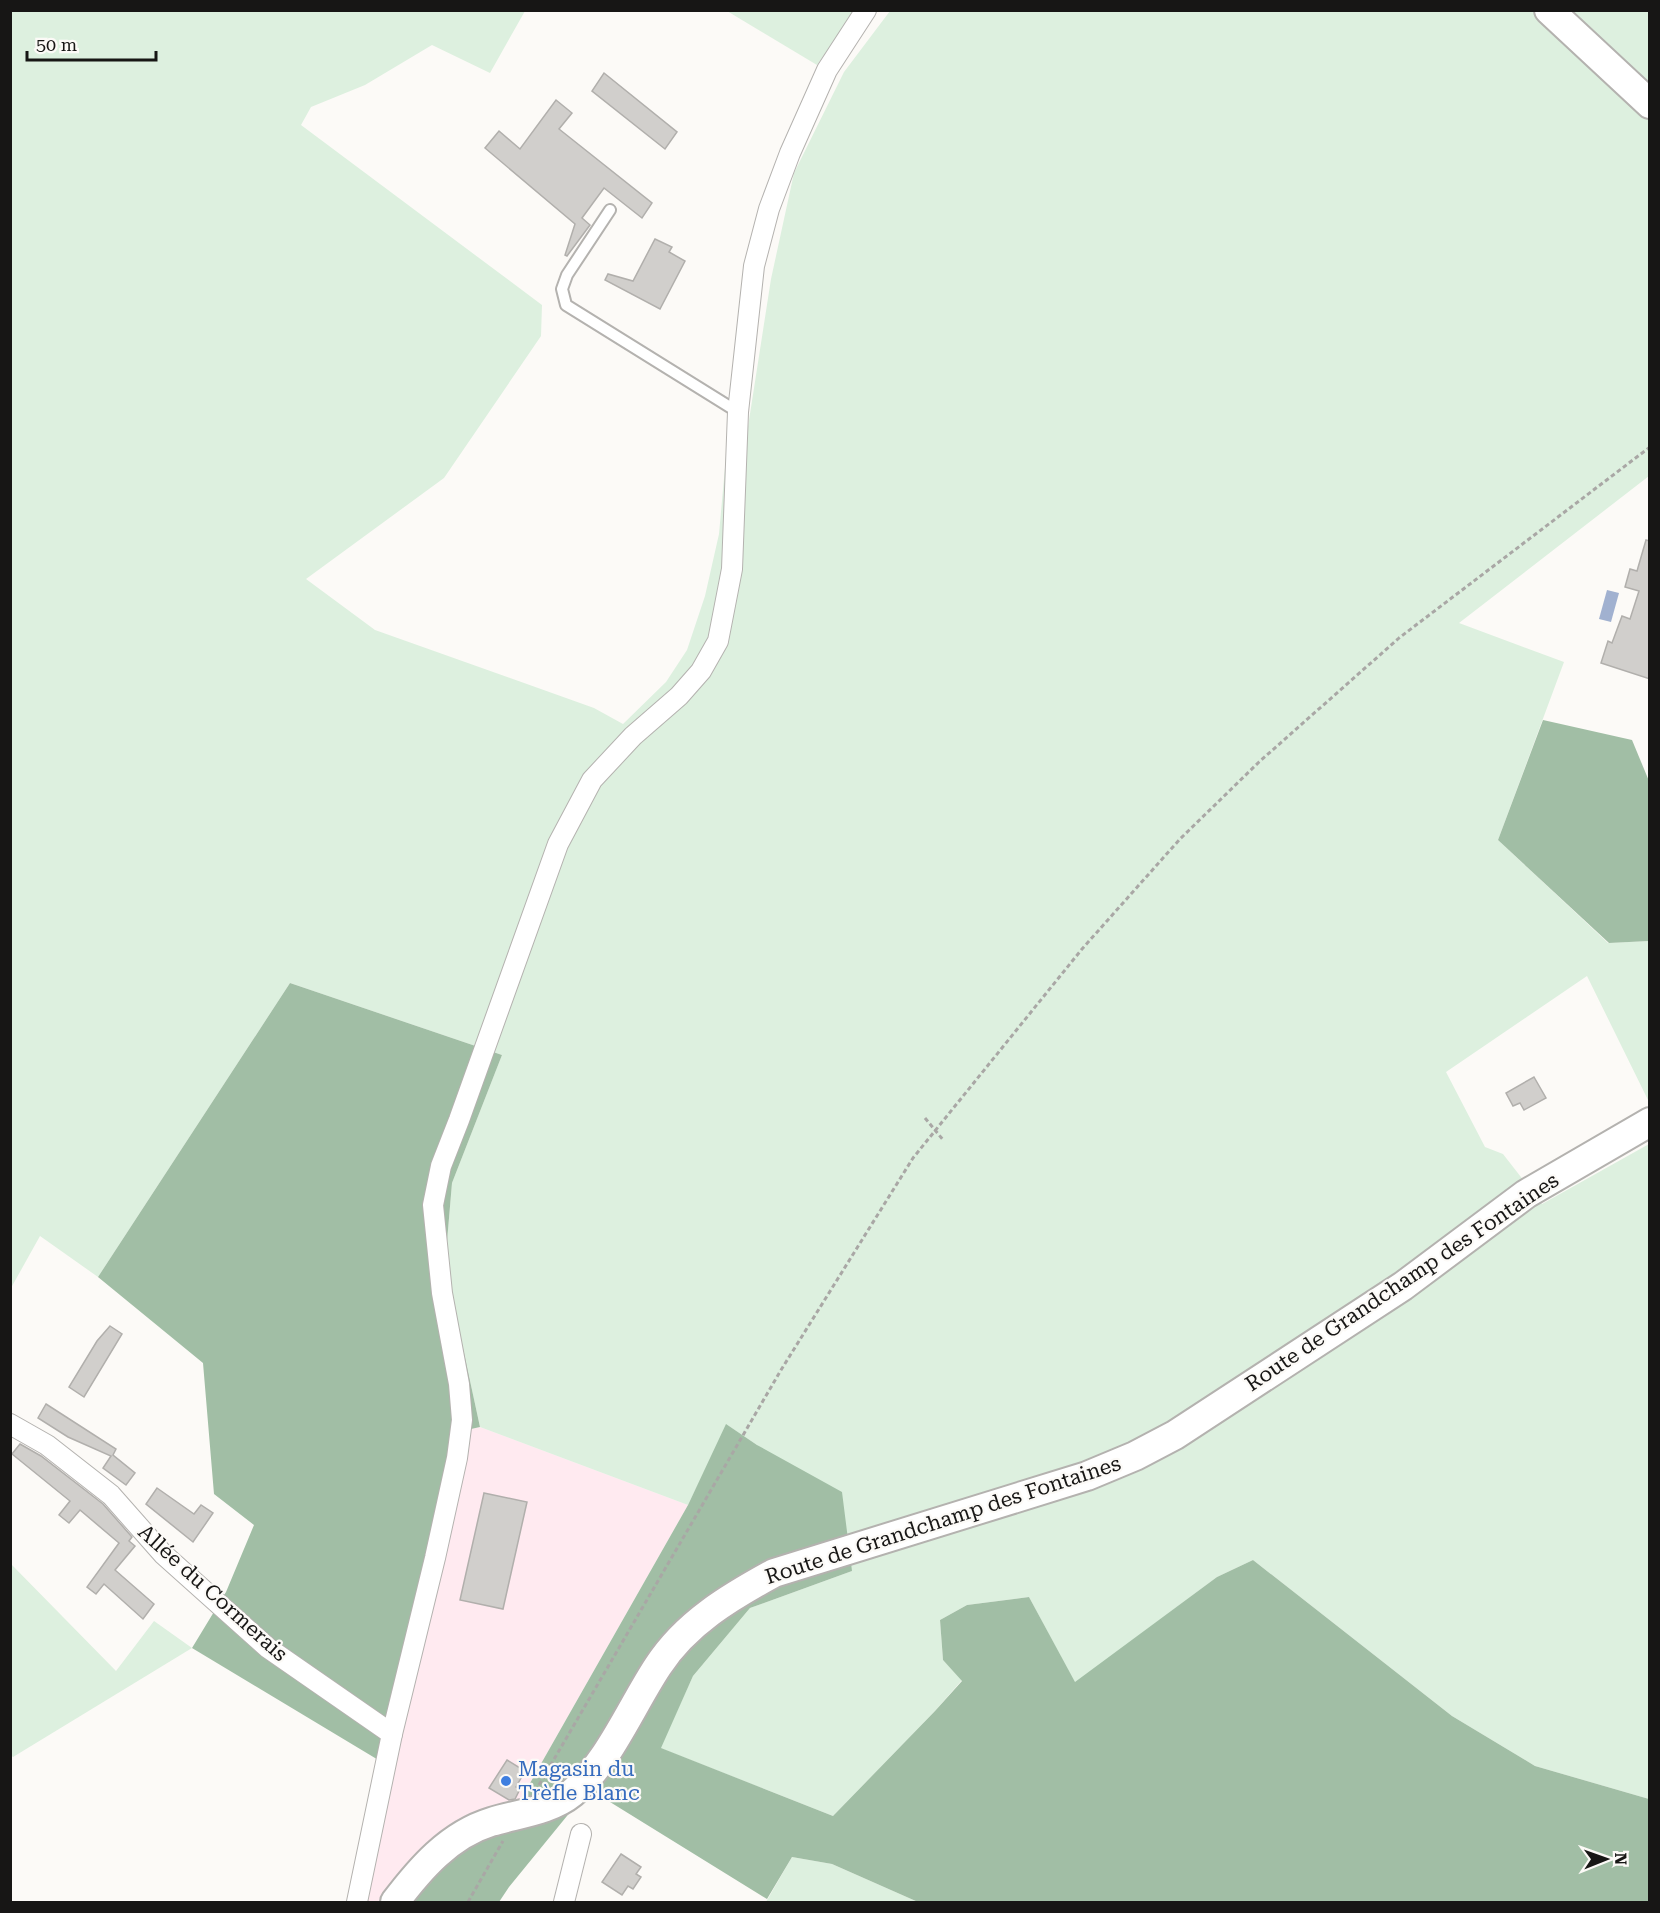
<svg xmlns="http://www.w3.org/2000/svg" width="1660" height="1913" font-family="'Roboto Serif',serif">
<style>
.industrial{fill:#ffeaf0}
.green{fill:#ddf0df}
.forest{fill:#a1bea5}
.water{fill:#a1b1d0}
.building{fill:#d1cfcc;stroke:#b1afac;stroke-width:1.5}
.lines{fill:none;stroke-linecap:round;stroke-linejoin:round}
.lane-casing{stroke:#b4b2af;stroke-width:14}
.street-casing{stroke:#b4b2af;stroke-width:22}
.secondary-casing{stroke:#b4b2af;stroke-width:32}
.path{stroke:#a9a7a5;stroke-width:3;stroke-dasharray:4.5 3;stroke-linecap:butt}
.lane{stroke:#fff;stroke-width:10}
.street{stroke:#fff;stroke-width:20}
.secondary{stroke:#fff;stroke-width:28}
.shop-dot{fill:#3f7fe0;stroke:#fcfaf7;stroke-width:2}
.labels{text-anchor:middle;stroke-width:4.5;stroke-linejoin:round;paint-order:stroke}
.street-label{font-size:21px;fill:#171615;stroke:#fcfaf7}
.shop-label{font-size:21px;fill:#366cbe;stroke:#fcfaf7;text-anchor:start}
</style>
<rect width="100%" height="100%" fill="#fcfaf7"/>
<!-- industrial -->
<path class="industrial" d="M480 1427 688 1505 517 1806 407 1902H350L453 1433Z"/>
<!-- green -->
<g class="green">
<path d="M11 11H525L490 73 432 45 365 85 311 107 301 125 542 305 541 336 444 478 306 579 375 630 594 708 623 724 666 682 687 650 705 596 719 534 729 423 747 433 771 279 794 173 844 72 890 11H1649V476L1459 623 1564 662 1498 840 1608 943 1649 941V1102L1587 976 1446 1072 1485 1147 1503 1154 1542 1204 1649 1144V1799L1535 1766 1452 1716 1253 1560 1217 1577 1075 1683 1029 1597 967 1605 940 1620 943 1660 962 1680 935 1711 833 1816 660 1748 693 1676 750 1608 852 1571 757 1445 727 1425 688 1505 480 1427 445 1265 452 1183 502 1055 290 983 98 1277 40 1236 11 1288Z"/>
<path d="M727 11H855L817 65Z"/>
<path d="M10 1563 116 1671 154 1621 192 1648 13 1757 10 1754Z"/>
<path d="M792 1857 832 1864 918 1902H766Z"/>
</g>
<!-- forest -->
<g class="forest">
<path d="M1543 720 1632 740 1649 781V941L1609 943 1498 840Z"/>
<path d="M290 983 502 1055 452 1183 445 1265 480 1427 453 1433 380 1761 192 1648 226 1592 254 1525 214 1494 203 1363 98 1277Z"/>
<path d="M726 1424 757 1445 842 1492 852 1571 750 1608 693 1676 661 1748 833 1816 935 1711 962 1681 943 1660 940 1620 967 1605 1029 1597 1075 1682 1217 1577 1253 1560 1452 1716 1535 1766 1649 1799V1902H918L832 1864 792 1857 767 1899 589 1789 509 1887 499 1902H407L421 1883 517 1806 688 1505Z"/>
</g>
<!-- water -->
<path class="water" d="M1607 590 1619 593 1611 622 1599 619Z"/>
<!-- building -->
<g class="building">
<path d="M604 73 677 132 665 149 592 91Z"/>
<path d="M556 100 572 113 559 129 652 203 642 218 604 188 582 218 590 225 567 256 565 255 575 224 485 148 499 131 520 149Z"/>
<path d="M655 239 672 247 669 252 685 261 660 309 605 280 608 274 633 281Z"/>
<path d="M1646 540 1650 541V679L1601 663 1608 641 1612 643 1622 616 1630 619 1639 591 1625 587 1630 569 1637 571Z"/>
<path d="M1534 1077 1546 1098 1524 1110 1520 1103 1513 1106 1506 1093Z"/>
<path d="M110 1326 122 1334 84 1397 69 1387 97 1341Z"/>
<path d="M46 1404 116 1449 113 1455 135 1473 126 1485 103 1468 111 1456 68 1437 38 1418Z"/>
<path d="M20 1444 41 1456 103 1504 132 1537 129 1541 135 1546 115 1570 154 1604 143 1619 104 1584 96 1594 87 1587 119 1543 80 1510 69 1523 59 1515 70 1501 12 1454Z"/>
<path d="M157 1488 194 1514 201 1505 213 1513 193 1542 146 1504Z"/>
<path d="M484 1493 527 1502 503 1609 460 1600Z"/>
<path d="M507 1760 525 1771 516 1787 520 1789 515 1799 509 1800 489 1788Z"/>
<path d="M621 1854 641 1867 636 1874 641 1877 633 1889 628 1886 622 1895 602 1882Z"/>
</g>
<g class="lines">
<!-- lane casing -->
<g class="lane-casing">
<path id="lane" d="M610 210 567 275 562 289 566 305 738 412"/>
</g>
<!-- street casing -->
<g class="street-casing">
<g id="street">
<path d="M10 1424 47 1445 111 1495 163 1554 268 1648 392 1734"/>
<path d="M357 1902 392 1734 435 1558 457 1458 462 1420 459 1384 442 1293 433 1205 441 1166 459 1120 558 844 592 780 633 736 679 696 701 671 718 641 732 569 738 412 754 266 769 209 790 153 827 70 866 10"/>
<path d="M564 1902 581 1834"/>
</g>
</g>
<!-- secondary casing -->
<g class="secondary-casing">
<g id="secondary">
<path d="M1549 10 1650 104"/>
<path d="M395 1902C420 1869 449 1835 491 1822 517 1814 550 1811 572 1793 608 1764 632 1705 658 1666 686 1623 730 1597 774 1573L1087 1476 1135 1456 1175 1435 1403 1286 1526 1194 1650 1122"/>
</g>
</g>
<!-- path -->
<g class="path">
<path d="M925 1118 944 1141"/>
<path d="M539 1785 781 1370 913 1158 1082 949 1180 839 1259 762 1399 638 1650 447"/>
<path d="M468 1902 503 1841"/>
</g>
<!-- lane -->
<use href="#lane" class="lane"/>
<!-- street -->
<use href="#street" class="street"/>
<!-- secondary -->
<use href="#secondary" class="secondary"/>
</g>
<!-- markers -->
<circle class="shop-dot" cx="506" cy="1781" r="6"/>
<g class="labels">
<!-- street labels -->
<g class="street-label">
<text transform="translate(1402 1282) rotate(-34)" y="7">Route de Grandchamp des Fontaines</text>
<text transform="translate(943 1520) rotate(-18)" y="7">Route de Grandchamp des Fontaines</text>
<text transform="translate(213 1593) rotate(42)" y="7">Allée du Cormerais</text>
</g>
<!-- shop labels -->
<g class="shop-label">
<text x="518" y="1776">Magasin du<tspan x="518" dy="24">Trèfle Blanc</tspan></text>
</g>
</g>
<!-- border -->
<rect width="1660" height="1913" fill="none" stroke="#171615" stroke-width="24"/>
<!-- north arrow -->
<g transform="translate(1606 1859) rotate(89)" stroke="#fcfaf7" stroke-width="4.5" paint-order="stroke">
<path d="M0-4.5L10 22L0 15L-10 22Z" fill="#171615"/>
<text y="-9" font-size="16" font-weight="bold" text-anchor="middle" fill="#171615">N</text>
</g>
<!-- scale -->
<path d="M27 51v9h129v-9" fill="none" stroke="#171615" stroke-width="3"/>
<text x="36" y="51" font-size="18" fill="#171615" stroke="#fcfaf7" stroke-width="4.5" paint-order="stroke">50 m</text>
</svg>
